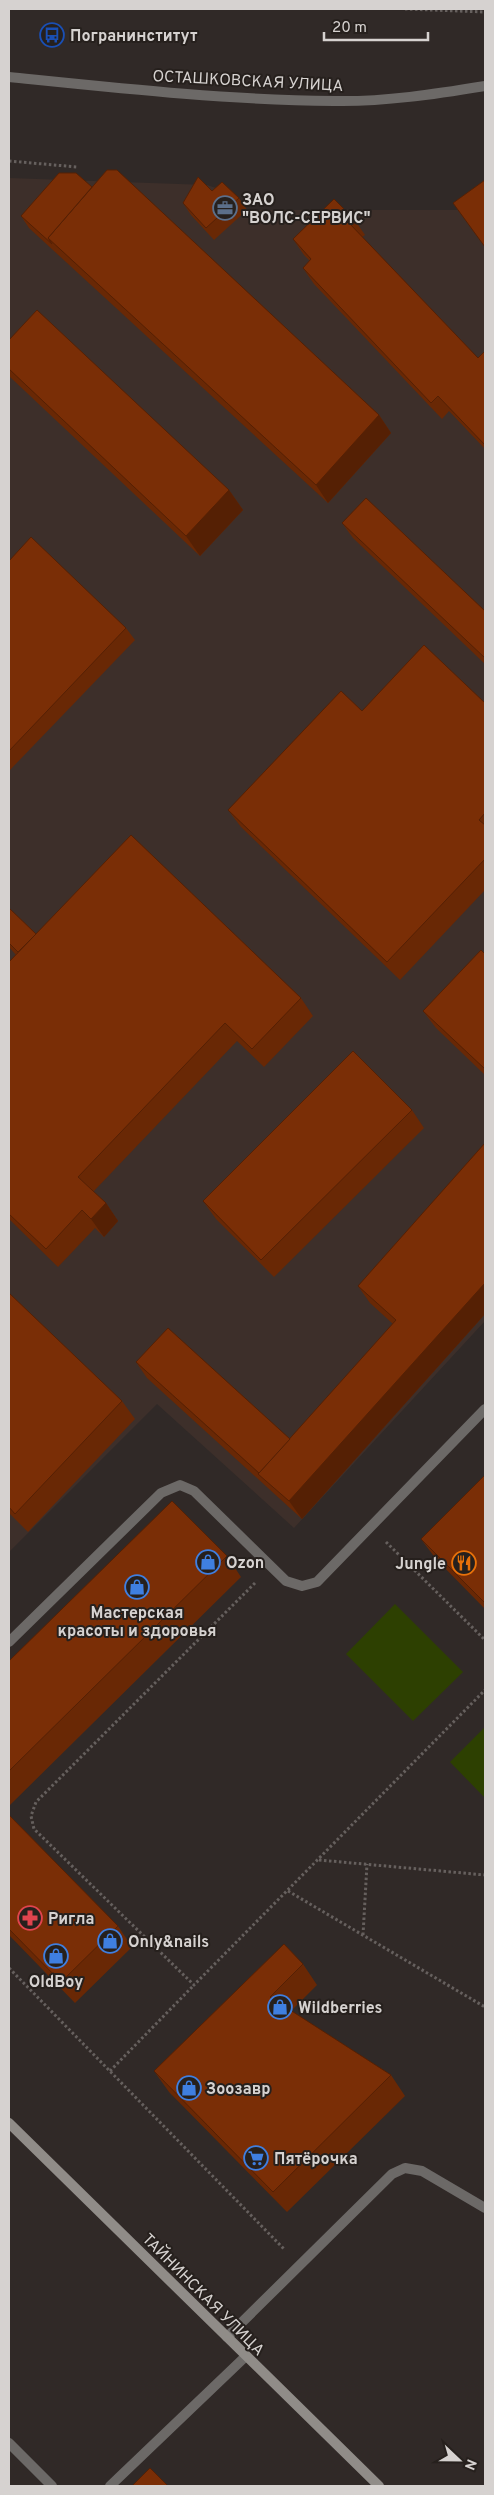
<svg xmlns="http://www.w3.org/2000/svg" width="494" height="2495" font-family="Overpass,sans-serif">
<style>
.built{fill:#3d2f2a}
.green{fill:#2d4001}
.lines{fill:none;stroke-linecap:round;stroke-linejoin:round}
.path{stroke:#66605e;stroke-width:3;stroke-dasharray:2.5 2.5;stroke-linecap:butt}
.service{stroke:#6c6967;stroke-width:10}
.minor{stroke:#6c6967;stroke-width:10}
.secondary{stroke:#908c88;stroke-width:10}
.wall{fill:#692805}
.shaded-wall{fill:#552004}
.building{fill:#7a2e06;stroke:#552004}
.labels{text-anchor:middle;stroke-width:4;stroke-linejoin:round;paint-order:stroke}
.poi-label{font-size:16px;font-weight:bold;fill:#d6d2d0;stroke:#26201d;text-anchor:start}
.street-label{font-size:16px;fill:#d6d2d0;stroke:#26201d}
</style>
<rect width="100%" height="100%" fill="#302927"/>
<!-- built -->
<path class="built" d="M9 178 207 185 231 193 248 210H458L485 190V1321L294 1528 157 1404 9 1552Z"/>
<!-- green -->
<g class="green">
<path d="M395 1604 463 1672 413 1721 346 1654Z"/>
<path d="M485 1727V1798L450 1762Z"/>
</g>
<g class="lines">
<!-- path -->
<g class="path">
<path d="M405 9 485 12"/>
<path d="M9 161 77 167"/>
<path d="M386 1542 485 1640"/>
<path d="M255 1583 36 1802 31 1816 34 1829 194 1985 485 1690"/>
<path d="M319 1860 485 1875"/>
<path d="M288 1891 485 2007"/>
<path d="M363 1935 367 1864"/>
<path d="M9 1968 284 2249"/>
<path d="M110 2071 194 1985"/>
</g>
<!-- service -->
<g class="service">
<path d="M9 1642 161 1493 180 1485 194 1491 286 1581 302 1586 317 1582 485 1409"/>
<path d="M227 2337 392 2174 405 2168 422 2171 485 2208"/>
<path d="M9 2443 52 2486"/>
<path d="M110 2486 246 2356"/>
</g>
<!-- minor -->
<path class="minor" d="M9 77C117 88 226 100 334 101 384 102 436 94 485 86"/>
<!-- secondary -->
<path class="secondary" d="M9 2123 379 2486"/>
</g>
<!-- wall -->
<g class="wall">
<path d="M92 187 379 415 391 433 328 503 29 228 21 216Z"/>
<path d="M212 191 239 198 247 210 214 240 191 215 183 203Z"/>
<path d="M354 219 365 235 362 237 478 358 485 351V449L449 411 442 419 314 284 303 268 310 261 304 255 293 239Z"/>
<path d="M9 340 229 490 243 510 200 556 9 376Z"/>
<path d="M342 523 485 611V664L353 538Z"/>
<path d="M9 561 126 628 135 640 9 771Z"/>
<path d="M485 703V890L400 980 241 827 228 810 362 711Z"/>
<path d="M9 908 36 934 301 998 313 1016 264 1067 237 1041 93 1192 106 1203 118 1221 104 1237 95 1228 58 1267 9 1219V962L16 955 9 947Z"/>
<path d="M485 954V1075L436 1028 423 1011Z"/>
<path d="M412 1110 424 1128 274 1277 216 1219 203 1201Z"/>
<path d="M485 1143V1314L302 1519 147 1378 136 1362 290 1439 393 1324 370 1303 358 1286Z"/>
<path d="M9 1293 122 1401 135 1419 28 1532 9 1513Z"/>
<path d="M485 1475V1609L436 1559 421 1539Z"/>
<path d="M227 1556 241 1577 9 1806V1661Z"/>
<path d="M9 1815 118 1926 132 1947 75 2003 9 1935Z"/>
<path d="M303 1964 317 1985 291 2011 391 2075 405 2096 287 2212 169 2092 154 2071Z"/>
</g>
<!-- shaded-wall -->
<g class="shaded-wall">
<path d="M379 415 391 433 328 503 316 485Z"/>
<path d="M229 490 243 510 200 556 186 536Z"/>
<path d="M106 1203 118 1221 104 1237 91 1219Z"/>
<path d="M485 1283V1314L302 1519 289 1501Z"/>
</g>
<!-- building -->
<g class="building">
<path d="M107 170H117L379 415 316 485 48 238Z"/>
<path d="M59 173H76L92 187 48 238 52 244 21 216Z"/>
<path d="M198 177 212 191 222 182 239 198 206 228 183 203Z"/>
<path d="M485 180V247L453 203Z"/>
<path d="M334 199 354 219 350 224 478 358 485 351V445L438 396 431 403 303 268 311 259 293 239Z"/>
<path d="M37 310 229 490 186 536 9 369V340Z"/>
<path d="M366 498 485 611V658L342 523Z"/>
<path d="M31 537 126 628 9 751V561Z"/>
<path d="M424 645 485 703V813L479 820 485 825V859L387 962 228 810 341 691 362 711Z"/>
<path d="M131 835 301 998 252 1049 225 1023 78 1177 106 1203 91 1219 82 1210 46 1249 9 1214V962Z"/>
<path d="M9 908 36 934 18 952 9 943Z"/>
<path d="M481 950 485 954V1069L423 1011Z"/>
<path d="M353 1051 412 1110 261 1260 203 1201Z"/>
<path d="M485 1143V1283L289 1501 258 1474 396 1320 358 1286Z"/>
<path d="M9 1293 122 1401 15 1514 9 1507Z"/>
<path d="M168 1328 290 1439 259 1473 136 1362Z"/>
<path d="M485 1475V1603L421 1539Z"/>
<path d="M172 1501 227 1556 9 1771V1661Z"/>
<path d="M9 1815 118 1926 61 1982 9 1929Z"/>
<path d="M284 1944 303 1964 270 1997 391 2075 273 2192 154 2071Z"/>
<path d="M150 2468 168 2486H132Z"/>
</g>
<!-- icons -->
<defs>
<g id="bus-ring" transform="scale(1.25)"><circle r="9.5" fill="#26201d" stroke="#1a4fb4" stroke-width="1.5"/><path d="M-5-6H5V4H4V6H2V4H-2V6H-4V4H-5ZM-3.5-4V0h7V-4ZM-3.5 1.2v1.5H-2V1.2ZM2 1.2v1.5H3.5V1.2Z" fill="#1a4fb4"/></g>
<g id="office-ring" transform="scale(1.25)"><circle r="9.5" fill="#26201d" stroke="#5c6f8a" stroke-width="1.5"/><path d="M-6-3h4V-5.5h4V-3h4V5H-6ZM-1-4.5V-3h2v-1.5ZM-6 0V1H6V0Z" fill="#5c6f8a"/></g>
<g id="shop-ring" transform="scale(1.25)"><circle r="9.5" fill="#26201d" stroke="#3f7fe0" stroke-width="1.5"/><path d="M-5-2.5h2.3a2.7 3.5 0 0 1 5.4 0H5L5.5 6h-11ZM-1.5-2.5h3a1.5 2.3 0 0 0-3 0Z" fill="#3f7fe0"/></g>
<g id="restaurant-ring" transform="scale(1.25)"><circle r="9.5" fill="#26201d" stroke="#e8710a" stroke-width="1.5"/><path d="M-5-6h1v4h1v-4h1v4h1v-4h1v5L-1.5 .5V6h-2V.5L-5-1ZM5-6V6H3V1.5H1.5Q1.5-4 5-6Z" fill="#e8710a"/></g>
<g id="pharmacy-ring" transform="scale(1.25)"><circle r="9.5" fill="#26201d" stroke="#e0444e" stroke-width="1.5"/><path d="M-2-6h4v4h4v4h-4v4h-4v-4h-4v-4h4Z" fill="#e0444e"/></g>
<g id="supermarket-ring" transform="scale(1.25)"><circle r="9.5" fill="#26201d" stroke="#3f7fe0" stroke-width="1.5"/><path d="M-6-5.5h2.5l.6 2H6L4.5 2H-2.5L-4.4-4H-6ZM-1.5 3.2a1.3 1.3 0 1 0 .1 0ZM3 3.2a1.3 1.3 0 1 0 .1 0Z" fill="#3f7fe0"/></g>
</defs>
<g fill-rule="evenodd">
<use href="#bus-ring" x="52" y="35"/>
<use href="#office-ring" x="225" y="208"/>
<use href="#shop-ring" x="208" y="1562"/>
<use href="#restaurant-ring" x="464" y="1563"/>
<use href="#shop-ring" x="137" y="1587"/>
<use href="#pharmacy-ring" x="30" y="1918"/>
<use href="#shop-ring" x="110" y="1941"/>
<use href="#shop-ring" x="56" y="1956"/>
<use href="#shop-ring" x="280" y="2007"/>
<use href="#shop-ring" x="189" y="2088"/>
<use href="#supermarket-ring" x="256" y="2158"/>
</g>
<g class="labels">
<!-- poi labels -->
<g class="poi-label">
<text x="70" y="41">Погранинститут</text>
<text x="242" y="205">ЗАО<tspan x="242" dy="18">"ВОЛС-СЕРВИС"</tspan></text>
<text x="226" y="1568">Ozon</text>
<text x="446" y="1569" text-anchor="end">Jungle</text>
<text x="137" y="1618" text-anchor="middle">Мастерская<tspan x="137" dy="18">красоты и здоровья</tspan></text>
<text x="48" y="1924">Ригла</text>
<text x="128" y="1947">Only&amp;nails</text>
<text x="56" y="1987" text-anchor="middle">OldBoy</text>
<text x="298" y="2013">Wildberries</text>
<text x="206" y="2094">Зоозавр</text>
<text x="274" y="2164">Пятёрочка</text>
</g>
<!-- street labels -->
<g class="street-label">
<text transform="translate(248 80) rotate(3)" y="6">ОСТАШКОВСКАЯ УЛИЦА</text>
<text transform="translate(204 2294) rotate(45)" y="6">ТАЙНИНСКАЯ УЛИЦА</text>
</g>
</g>
<!-- border -->
<rect width="494" height="2495" fill="none" stroke="#d6d2d0" stroke-width="20"/>
<!-- north arrow -->
<g transform="translate(459 2460) rotate(112)" stroke="#26201d" stroke-width="4" paint-order="stroke">
<path d="M0-4L9 19L0 12L-9 19Z" fill="#d6d2d0"/>
<text y="-8" font-size="14" font-weight="bold" text-anchor="middle" fill="#d6d2d0">N</text>
</g>
<!-- scale -->
<path d="M324 32v8h104v-8" fill="none" stroke="#d6d2d0" stroke-width="2.5"/>
<text x="332" y="32" font-size="15" fill="#d6d2d0" stroke="#26201d" stroke-width="4" paint-order="stroke">20 m</text>
</svg>
